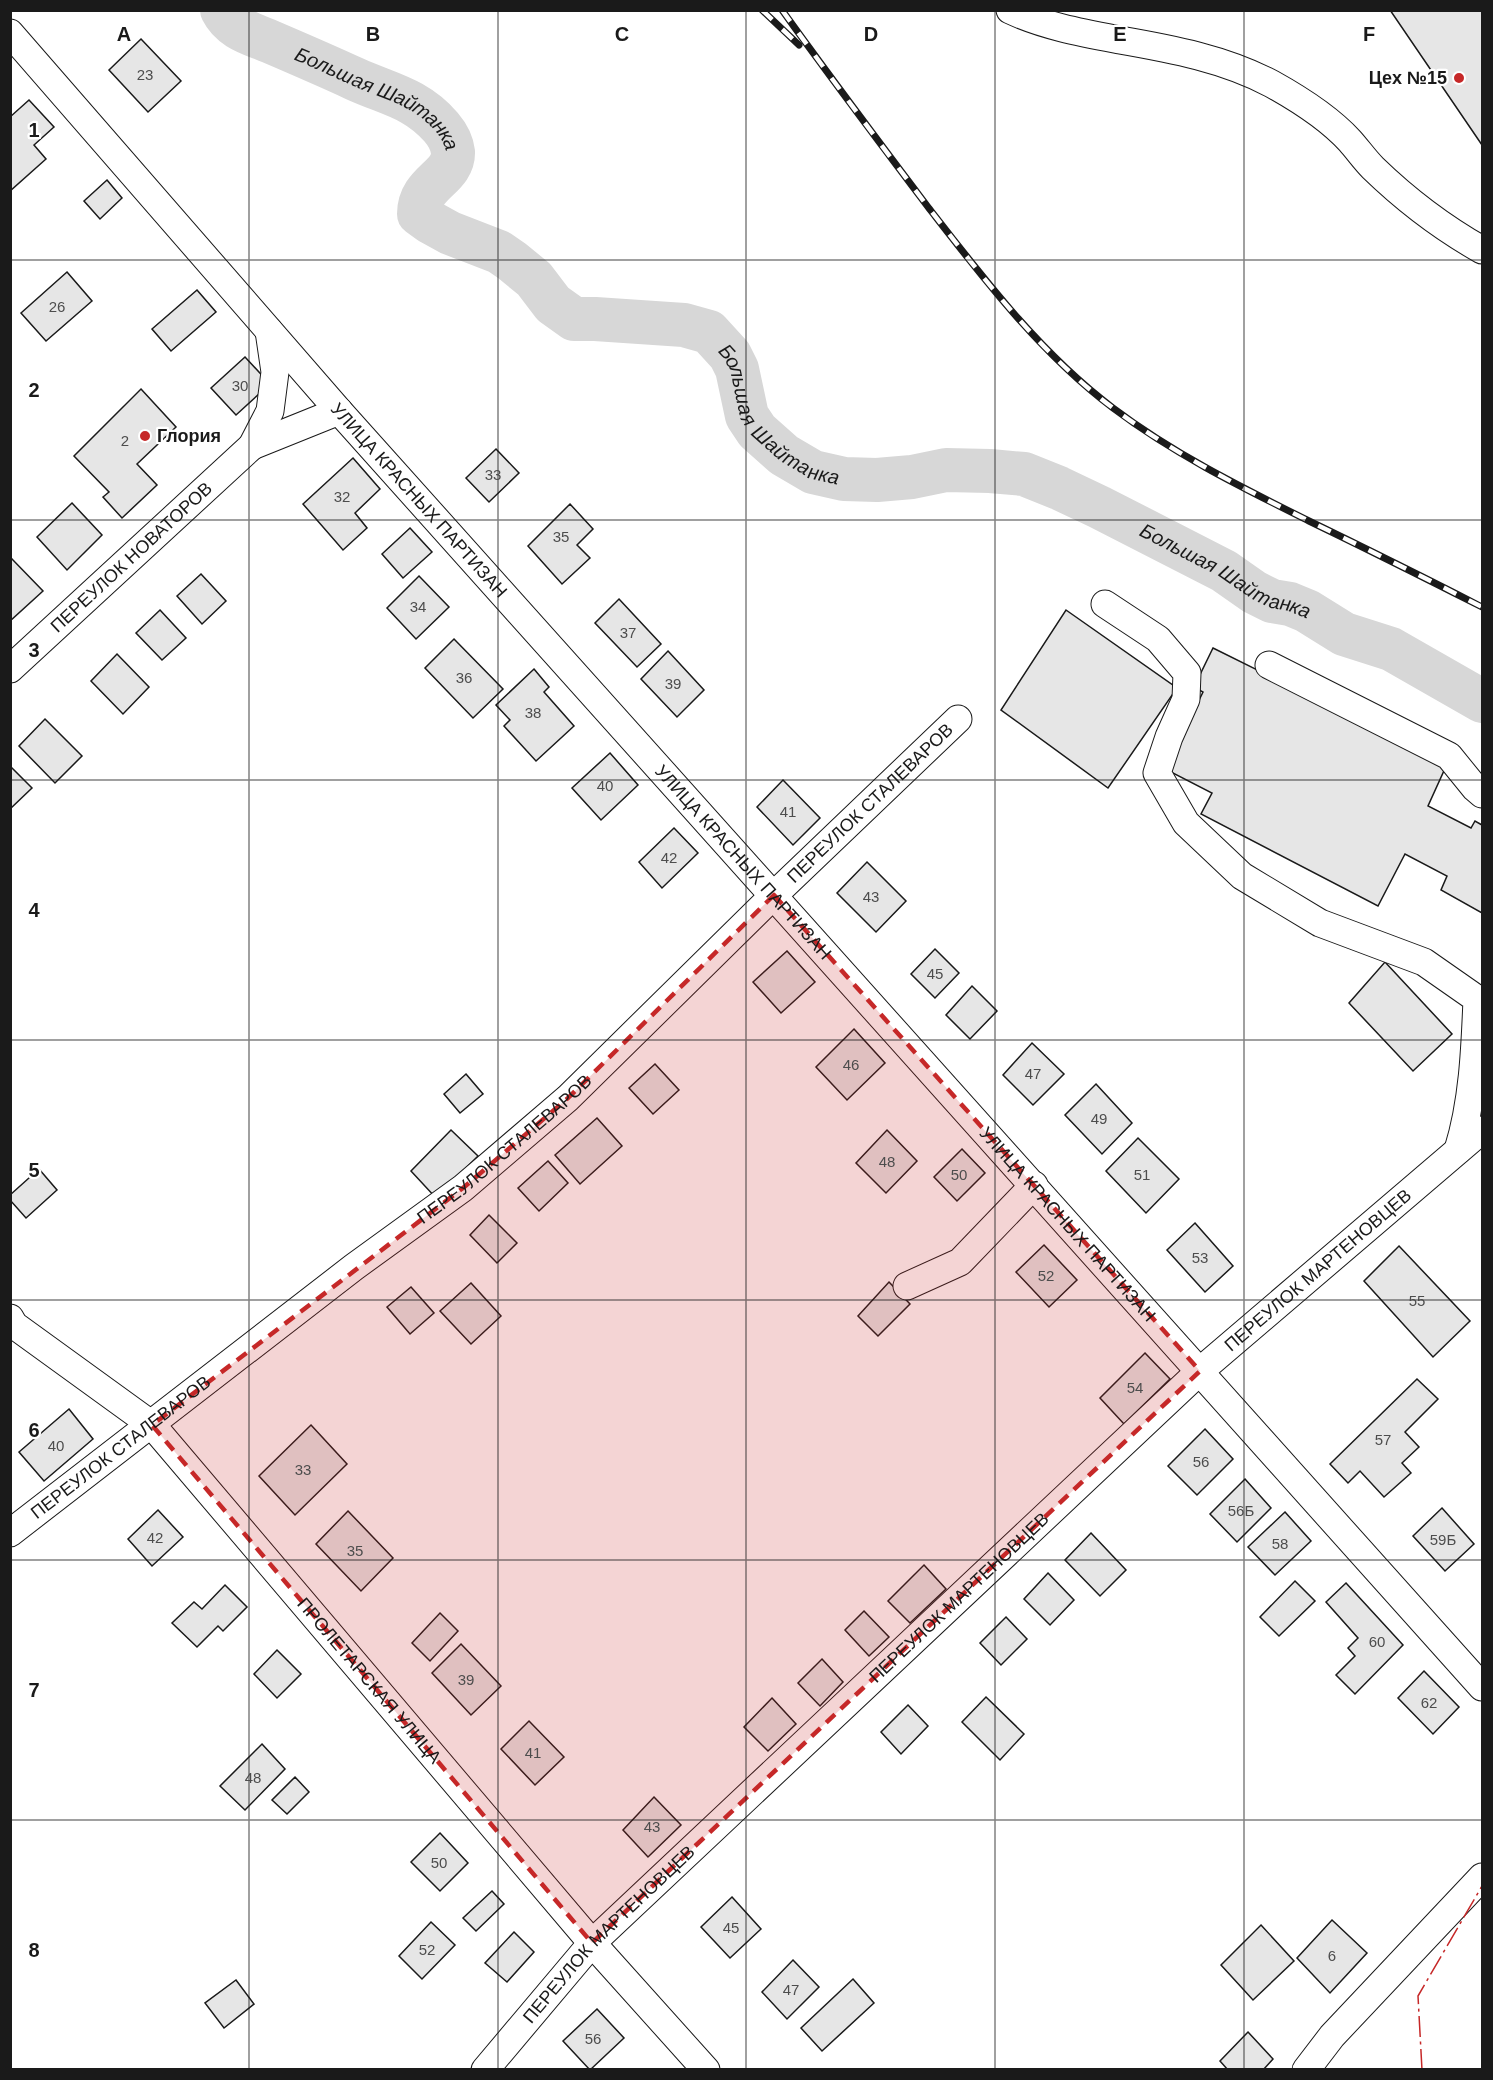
<svg xmlns="http://www.w3.org/2000/svg" width="1493" height="2080" font-family="Arial,sans-serif">
<style>
.lines{fill:none;stroke-linecap:round;stroke-linejoin:round}
.river{stroke:#d7d7d7;stroke-width:44}
.building{fill:#e6e6e6;stroke:#1a1a1a;stroke-width:1.5}
.minor-casing{stroke:#1a1a1a;stroke-width:29}
.minor{stroke:#fff;stroke-width:27}
.rail-casing{stroke:#1a1a1a;stroke-width:7}
.rail{stroke:#fff;stroke-width:4.5;stroke-dasharray:14;stroke-linecap:butt}
.power{stroke:#c62828;stroke-width:1.5;stroke-dasharray:21 4.5 3 4.5;stroke-linecap:butt}
.marked{fill:#c62828;fill-opacity:0.2;stroke:#c62828;stroke-width:4.5;stroke-dasharray:12 8;stroke-linejoin:round}
.grid{fill:none;stroke:#1a1a1a;stroke-width:1.5;stroke-opacity:0.55}
.poi-dot{fill:#c62828;stroke:#fff;stroke-width:2}
.labels{text-anchor:middle;stroke-width:4.5;stroke-linejoin:round;paint-order:stroke}
.number-label{font-size:15px;fill:#4d4d4d}
.poi-label{font-size:18px;font-weight:bold;fill:#1a1a1a;stroke:#fff;text-anchor:end}
.street-label{font-size:18px;fill:#1a1a1a;stroke:#fff}
.water-label{font-size:20px;font-style:italic;fill:#1a1a1a;stroke:#fff}
.grid-label{font-size:20px;text-anchor:middle;font-weight:bold;fill:#1a1a1a;stroke:#fff;stroke-width:4.5;stroke-linejoin:round;paint-order:stroke}
</style>
<rect width="100%" height="100%" fill="#fff"/>
<g class="lines">
<!-- river -->
<path class="river" id="s1" d="M222 10C232 30 253 34 271 42 299 54 327 66 355 79 388 94 416 98 441 127 447 134 452 143 453 152 454 178 419 182 419 214L430 222 450 233 499 252 512 261 534 279 553 304 574 319H595L684 325 709 332 730 355 737 369 747 416 757 431 784 455 813 472 844 479 877 480 912 477 946 470 990 471 1024 474 1059 488 1099 507 1224 571 1254 592 1272 601 1290 604 1307 611 1344 634 1391 649 1482 701"/>
</g>
<!-- building -->
<g class="building">
<path d="M1390 10H1482V145Z"/>
<path d="M141 39 181 81 148 112 109 70Z"/>
<path d="M29 100 54 127 34 145 46 159 10 191V117Z"/>
<path d="M107 180 122 198 100 219 84 201Z"/>
<path d="M67 272 92 301 46 341 21 313Z"/>
<path d="M197 290 216 312 171 351 152 329Z"/>
<path d="M245 357 270 384 236 415 211 388Z"/>
<path d="M141 389 176 427 137 464 157 485 122 518 103 497 109 492 74 456Z"/>
<path d="M496 449 519 473 489 502 466 478Z"/>
<path d="M353 458 380 489 355 513 367 528 343 550 303 504Z"/>
<path d="M72 503 102 535 67 570 37 537Z"/>
<path d="M570 504 593 529 577 545 590 558 562 584 528 546Z"/>
<path d="M410 528 432 552 403 578 382 554Z"/>
<path d="M12 559 43 591 10 621V560Z"/>
<path d="M201 574 226 601 202 624 177 596Z"/>
<path d="M419 576 449 607 416 639 387 608Z"/>
<path d="M619 599 661 644 637 667 595 623Z"/>
<path d="M160 610 186 638 162 660 136 633Z"/>
<path d="M1066 610 1177 688 1108 788 1001 710Z"/>
<path d="M454 639 503 689 473 718 425 668Z"/>
<path d="M1213 648 1447 764 1428 806 1471 828 1475 821 1482 825V913L1441 890 1447 876 1405 854 1378 906 1201 814 1212 793 1165 769 1203 692 1194 687Z"/>
<path d="M668 651 704 690 677 717 641 679Z"/>
<path d="M117 654 149 687 123 714 91 681Z"/>
<path d="M534 669 549 687 544 692 574 726 536 761 504 726 510 720 496 705Z"/>
<path d="M45 719 82 756 55 783 19 746Z"/>
<path d="M610 753 638 785 601 820 572 788Z"/>
<path d="M10 766 32 788 10 809Z"/>
<path d="M783 780 820 818 793 845 757 807Z"/>
<path d="M674 828 698 853 662 888 639 862Z"/>
<path d="M867 862 906 901 876 932 837 893Z"/>
<path d="M935 949 959 973 935 998 911 974Z"/>
<path d="M787 951 815 982 781 1013 753 982Z"/>
<path d="M1385 962 1452 1034 1413 1071 1349 1003Z"/>
<path d="M972 986 997 1011 970 1039 946 1015Z"/>
<path d="M854 1029 885 1063 847 1100 816 1067Z"/>
<path d="M1032 1043 1064 1074 1033 1105 1003 1075Z"/>
<path d="M655 1064 679 1090 653 1114 629 1088Z"/>
<path d="M466 1074 483 1094 460 1113 444 1094Z"/>
<path d="M1096 1084 1132 1123 1102 1154 1065 1115Z"/>
<path d="M597 1118 622 1146 580 1184 555 1155Z"/>
<path d="M451 1130 478 1156 436 1198 411 1171Z"/>
<path d="M887 1130 917 1161 886 1193 856 1163Z"/>
<path d="M1138 1138 1179 1179 1146 1213 1106 1171Z"/>
<path d="M962 1149 985 1173 957 1201 934 1177Z"/>
<path d="M548 1161 568 1183 539 1211 518 1188Z"/>
<path d="M39 1169 57 1190 26 1218 10 1200V1195Z"/>
<path d="M489 1215 517 1243 497 1263 470 1235Z"/>
<path d="M1195 1223 1233 1266 1205 1292 1167 1250Z"/>
<path d="M1044 1245 1077 1280 1049 1307 1016 1272Z"/>
<path d="M1399 1246 1470 1321 1433 1357 1364 1281Z"/>
<path d="M889 1282 910 1304 878 1336 858 1316Z"/>
<path d="M471 1283 501 1316 471 1344 440 1311Z"/>
<path d="M411 1287 434 1313 410 1334 387 1307Z"/>
<path d="M1145 1353 1170 1379 1124 1424 1100 1398Z"/>
<path d="M1417 1379 1438 1399 1405 1432 1419 1447 1402 1463 1411 1473 1384 1497 1360 1471 1348 1483 1330 1464Z"/>
<path d="M69 1409 93 1439 44 1481 19 1452Z"/>
<path d="M311 1425 347 1464 295 1515 259 1476Z"/>
<path d="M1205 1429 1233 1459 1197 1495 1168 1466Z"/>
<path d="M1245 1479 1271 1508 1237 1542 1210 1514Z"/>
<path d="M1442 1508 1474 1544 1445 1571 1413 1536Z"/>
<path d="M158 1510 183 1537 152 1566 128 1539Z"/>
<path d="M348 1511 393 1558 361 1591 316 1544Z"/>
<path d="M1285 1512 1311 1541 1275 1575 1248 1547Z"/>
<path d="M1091 1533 1126 1570 1100 1596 1065 1560Z"/>
<path d="M924 1565 946 1589 910 1623 888 1601Z"/>
<path d="M1048 1573 1074 1600 1050 1625 1024 1599Z"/>
<path d="M1295 1581 1315 1601 1279 1636 1260 1617Z"/>
<path d="M1346 1583 1403 1645 1355 1694 1336 1675 1355 1656 1348 1648 1358 1638 1326 1602Z"/>
<path d="M225 1585 247 1607 223 1631 218 1626 197 1647 172 1623 194 1602 202 1609Z"/>
<path d="M864 1611 889 1637 869 1656 845 1630Z"/>
<path d="M440 1613 458 1631 430 1661 412 1643Z"/>
<path d="M1006 1617 1027 1639 1001 1665 980 1643Z"/>
<path d="M461 1644 501 1686 471 1715 432 1673Z"/>
<path d="M277 1650 301 1674 277 1698 254 1674Z"/>
<path d="M822 1659 843 1682 820 1706 798 1683Z"/>
<path d="M1424 1671 1459 1707 1433 1734 1398 1698Z"/>
<path d="M986 1697 1024 1734 1000 1760 962 1722Z"/>
<path d="M772 1698 796 1724 768 1751 744 1727Z"/>
<path d="M908 1705 928 1726 901 1754 881 1732Z"/>
<path d="M529 1721 564 1757 535 1785 501 1749Z"/>
<path d="M262 1744 285 1769 245 1810 220 1786Z"/>
<path d="M295 1777 309 1792 287 1814 272 1800Z"/>
<path d="M654 1797 681 1825 648 1857 623 1830Z"/>
<path d="M440 1833 468 1863 440 1891 411 1862Z"/>
<path d="M492 1891 504 1904 476 1931 463 1918Z"/>
<path d="M732 1897 761 1929 730 1958 701 1927Z"/>
<path d="M1332 1920 1367 1953 1330 1993 1297 1958Z"/>
<path d="M431 1922 455 1945 422 1979 399 1956Z"/>
<path d="M1261 1925 1294 1961 1253 2000 1221 1965Z"/>
<path d="M514 1932 534 1952 507 1982 485 1963Z"/>
<path d="M793 1960 819 1987 787 2019 762 1992Z"/>
<path d="M853 1979 874 2003 822 2051 801 2028Z"/>
<path d="M236 1980 254 2004 224 2028 205 2003Z"/>
<path d="M597 2009 624 2038 590 2070 563 2041Z"/>
<path d="M1248 2032 1273 2059 1263 2070H1228L1220 2061Z"/>
</g>
<g class="lines">
<!-- minor casing -->
<g class="minor-casing">
<g id="minor">
<path d="M1010 10C1044 26 1083 33 1120 40 1172 49 1225 59 1272 84 1299 99 1329 118 1350 141 1358 150 1365 160 1373 168 1406 200 1443 228 1482 250"/>
<path id="s2" d="M10 33 339 411 1482 1687"/>
<path d="M252 446 339 411"/>
<path d="M1105 604 1158 639 1187 673 1186 699 1169 737 1157 773 1186 823 1242 876 1320 923 1424 962 1477 999C1475 1049 1473 1102 1458 1150"/>
<path d="M1269 665 1449 756 1475 788 1482 794"/>
<path id="s3" d="M10 669 252 446 270 411 275 372 269 331"/>
<path d="M907 1286 960 1262 1034 1185"/>
<path id="s4" d="M10 1318 14 1325 152 1425 592 1943 706 2070"/>
<path id="s5" d="M10 1533 354 1267 463 1188 568 1098 774 895 958 719"/>
<path id="s6" d="M485 2070 592 1943 1200 1371 1482 1130"/>
<path d="M1306 2070 1332 2036 1482 1877"/>
</g>
</g>
<!-- minor -->
<use href="#minor" class="minor"/>
<!-- rail casing -->
<g class="rail-casing">
<g id="rail">
<path d="M762 10 799 45"/>
<path d="M782 10C830 77 879 142 928 207 984 279 1040 353 1113 408 1174 454 1241 487 1309 521 1367 549 1425 578 1482 607"/>
</g>
</g>
<!-- rail -->
<use href="#rail" class="rail"/>
<!-- power -->
<path class="power" d="M1422 2070 1418 1996 1482 1886"/>
</g>
<!-- marked area -->
<path class="marked" d="M774 895 1200 1371 592 1943 152 1425 463 1188 568 1098Z"/>
<!-- grid -->
<path class="grid" d="M249 10V2070M498 10V2070M746 10V2070M995 10V2070M1244 10V2070M10 260H1482M10 520H1482M10 780H1482M10 1040H1482M10 1300H1482M10 1560H1482M10 1820H1482"/>
<!-- markers -->
<g class="poi-dot">
<circle cx="1459" cy="78" r="6"/>
<circle cx="145" cy="436" r="6"/>
</g>
<g class="labels">
<!-- number labels -->
<g class="number-label">
<text x="145" y="80">23</text>
<text x="57" y="312">26</text>
<text x="240" y="391">30</text>
<text x="125" y="446">2</text>
<text x="493" y="480">33</text>
<text x="342" y="502">32</text>
<text x="561" y="542">35</text>
<text x="418" y="612">34</text>
<text x="628" y="638">37</text>
<text x="464" y="683">36</text>
<text x="673" y="689">39</text>
<text x="533" y="718">38</text>
<text x="605" y="791">40</text>
<text x="788" y="817">41</text>
<text x="669" y="863">42</text>
<text x="871" y="902">43</text>
<text x="935" y="979">45</text>
<text x="851" y="1070">46</text>
<text x="1033" y="1079">47</text>
<text x="1099" y="1124">49</text>
<text x="887" y="1167">48</text>
<text x="959" y="1180">50</text>
<text x="1142" y="1180">51</text>
<text x="1200" y="1263">53</text>
<text x="1046" y="1281">52</text>
<text x="1417" y="1306">55</text>
<text x="1135" y="1393">54</text>
<text x="1383" y="1445">57</text>
<text x="56" y="1451">40</text>
<text x="1201" y="1467">56</text>
<text x="303" y="1475">33</text>
<text x="1241" y="1516">56Б</text>
<text x="155" y="1543">42</text>
<text x="1443" y="1545">59Б</text>
<text x="1280" y="1549">58</text>
<text x="355" y="1556">35</text>
<text x="1377" y="1647">60</text>
<text x="466" y="1685">39</text>
<text x="1429" y="1708">62</text>
<text x="533" y="1758">41</text>
<text x="253" y="1783">48</text>
<text x="652" y="1832">43</text>
<text x="439" y="1868">50</text>
<text x="731" y="1933">45</text>
<text x="427" y="1955">52</text>
<text x="1332" y="1961">6</text>
<text x="791" y="1995">47</text>
<text x="593" y="2044">56</text>
</g>
<!-- poi labels -->
<g class="poi-label">
<text x="1447" y="84">Цех №15</text>
<text x="157" y="442" text-anchor="start">Глория</text>
</g>
<!-- street labels -->
<g class="street-label">
<text dy="6" stroke="none"><textPath href="#s2" startOffset="621">УЛИЦА КРАСНЫХ ПАРТИЗАН</textPath></text>
<text dy="6" stroke="none"><textPath href="#s3" startOffset="165">ПЕРЕУЛОК НОВАТОРОВ</textPath></text>
<text dy="6" stroke="none"><textPath href="#s5" startOffset="1130">ПЕРЕУЛОК СТАЛЕВАРОВ</textPath></text>
<text dy="6" stroke="none"><textPath href="#s2" startOffset="1107">УЛИЦА КРАСНЫХ ПАРТИЗАН</textPath></text>
<text dy="6" stroke="none"><textPath href="#s5" startOffset="626">ПЕРЕУЛОК СТАЛЕВАРОВ</textPath></text>
<text dy="6" stroke="none"><textPath href="#s2" startOffset="1593">УЛИЦА КРАСНЫХ ПАРТИЗАН</textPath></text>
<text dy="6" stroke="none"><textPath href="#s6" startOffset="1156">ПЕРЕУЛОК МАРТЕНОВЦЕВ</textPath></text>
<text dy="6" stroke="none"><textPath href="#s5" startOffset="140">ПЕРЕУЛОК СТАЛЕВАРОВ</textPath></text>
<text dy="6" stroke="none"><textPath href="#s6" startOffset="670">ПЕРЕУЛОК МАРТЕНОВЦЕВ</textPath></text>
<text dy="6" stroke="none"><textPath href="#s4" startOffset="514">ПРОЛЕТАРСКАЯ УЛИЦА</textPath></text>
<text dy="6" stroke="none"><textPath href="#s6" startOffset="184">ПЕРЕУЛОК МАРТЕНОВЦЕВ</textPath></text>
</g>
<!-- water labels -->
<g class="water-label">
<text dy="7" stroke="none"><textPath href="#s1" startOffset="182">Большая Шайтанка</textPath></text>
<text dy="7" stroke="none"><textPath href="#s1" startOffset="794">Большая Шайтанка</textPath></text>
<text dy="7" stroke="none"><textPath href="#s1" startOffset="1299">Большая Шайтанка</textPath></text>
</g>
</g>
<g class="grid-label">
<text x="124" y="41">A</text>
<text x="373" y="41">B</text>
<text x="622" y="41">C</text>
<text x="871" y="41">D</text>
<text x="1120" y="41">E</text>
<text x="1369" y="41">F</text>
<text x="34" y="137">1</text>
<text x="34" y="397">2</text>
<text x="34" y="657">3</text>
<text x="34" y="917">4</text>
<text x="34" y="1177">5</text>
<text x="34" y="1437">6</text>
<text x="34" y="1697">7</text>
<text x="34" y="1957">8</text>
</g>
<!-- border -->
<rect width="1493" height="2080" fill="none" stroke="#1a1a1a" stroke-width="24"/>
</svg>
